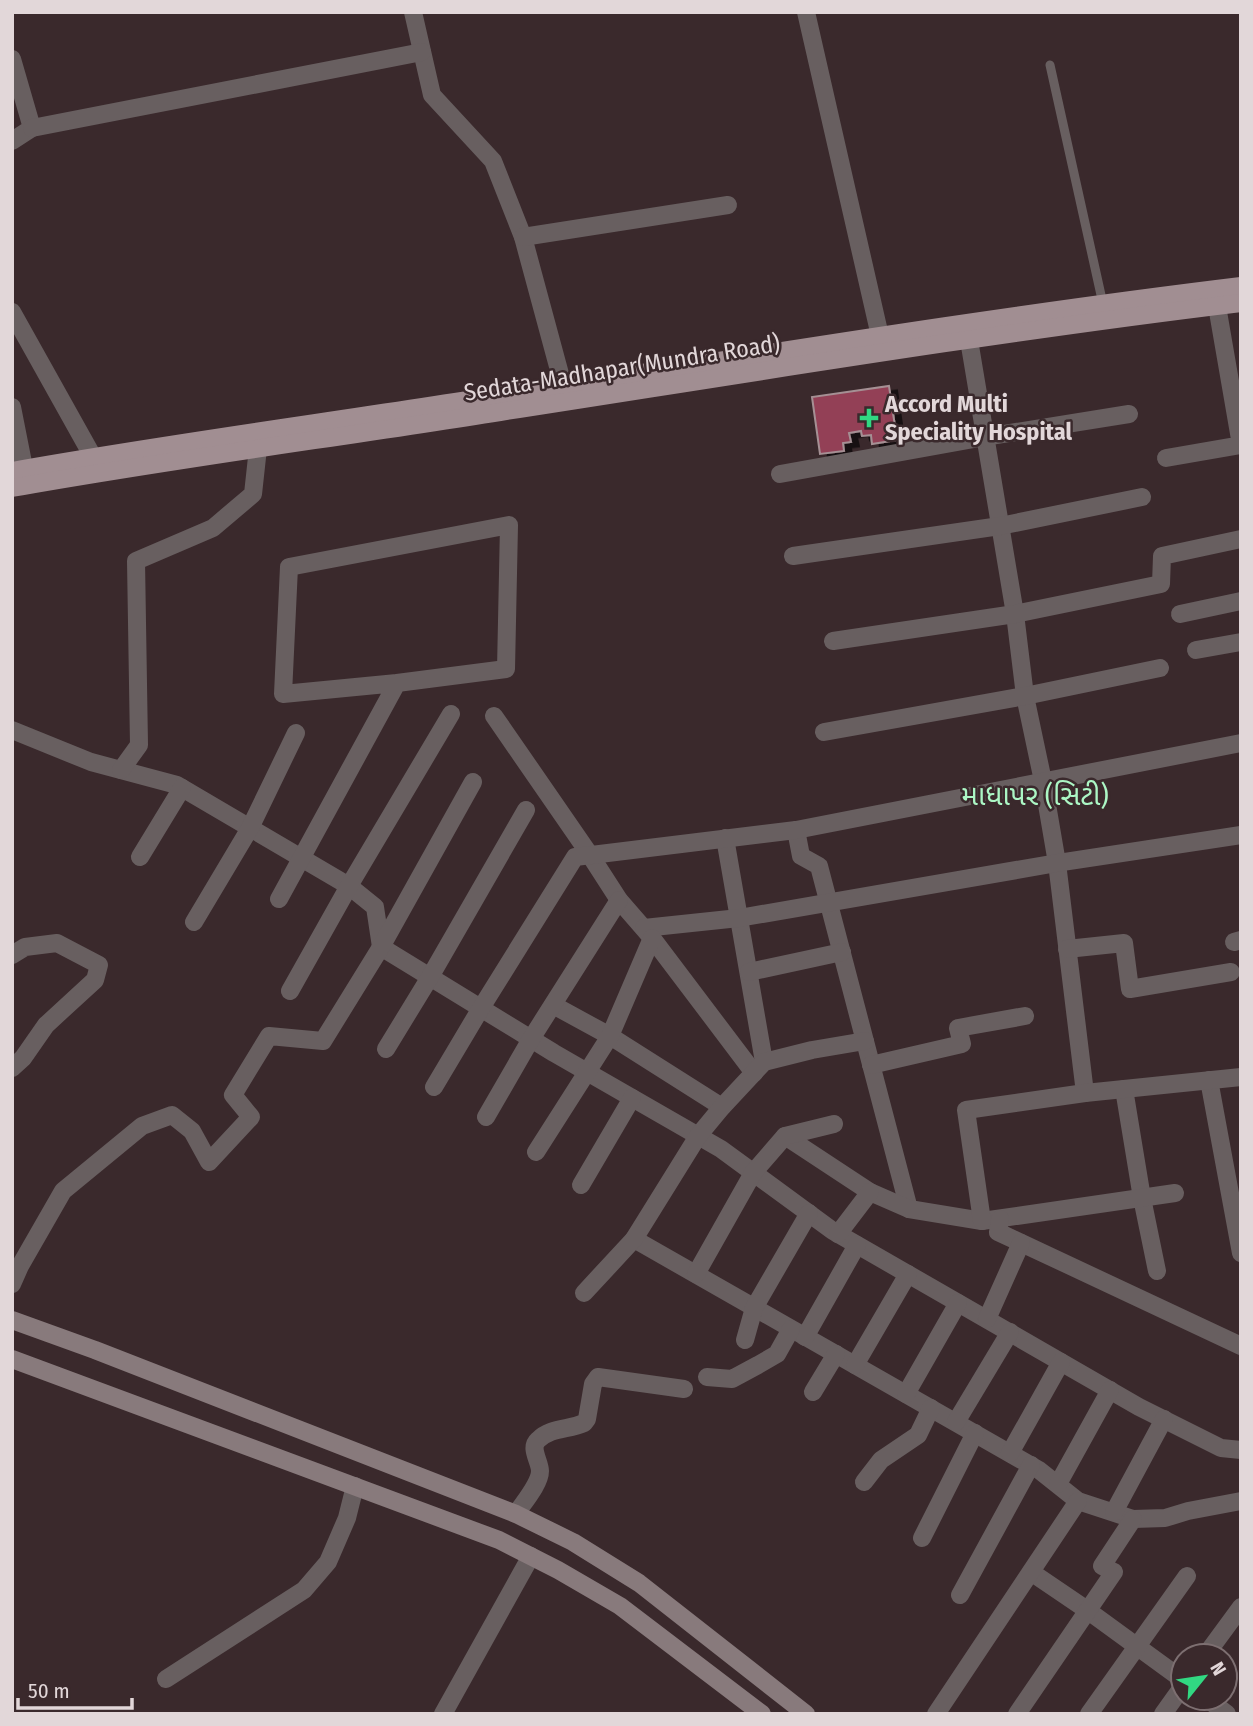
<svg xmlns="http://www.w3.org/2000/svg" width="1253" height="1726" font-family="'Fira Sans Condensed','Noto Sans Gujarati',sans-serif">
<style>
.building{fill:#933f56;stroke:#a59094;stroke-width:2;filter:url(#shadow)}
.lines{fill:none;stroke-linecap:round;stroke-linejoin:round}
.service{stroke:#685f60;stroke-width:9}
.minor{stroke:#685f60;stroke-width:18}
.secondary{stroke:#887a7c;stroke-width:18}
.primary{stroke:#a18e92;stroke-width:18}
.poi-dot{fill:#31d882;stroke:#3a292c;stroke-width:2.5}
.labels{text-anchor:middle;stroke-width:5;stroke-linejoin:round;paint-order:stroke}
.street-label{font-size:24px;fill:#e2d7d9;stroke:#3a292c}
.poi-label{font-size:24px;font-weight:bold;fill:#e2d7d9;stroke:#3a292c;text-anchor:start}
.quarter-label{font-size:28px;fill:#acf7c5;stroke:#3a292c}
</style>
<defs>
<filter id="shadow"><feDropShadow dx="8" dy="4.5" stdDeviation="0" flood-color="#0009"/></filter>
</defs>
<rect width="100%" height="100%" fill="#3a292c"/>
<!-- building -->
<path class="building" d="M889 386 897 440 872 444 871 435 862 436 861 431 849 433 851 442 843 443 844 451 820 454 812 397Z"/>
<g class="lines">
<!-- service -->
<path class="service" d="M1050 65 1103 304"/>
<!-- minor -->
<g class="minor">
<path d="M413 12 432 95 493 161 523 237 563 385"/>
<path d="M806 12 880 336"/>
<path d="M12 59 32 128 12 141"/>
<path d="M32 128 422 52"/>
<path d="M523 237 728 205"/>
<path d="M12 312 93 457"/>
<path d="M969 340 1015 614 1025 696 1043 781 1057 863 1085 1093"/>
<path d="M12 407 27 483"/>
<path d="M1166 458 1241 445 1217 306"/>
<path d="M780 474 985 437 1129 414"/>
<path d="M793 556 1000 526 1142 497"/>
<path d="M1180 614 1241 601"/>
<path d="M833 641 1015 614 1161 584 1162 556 1241 539"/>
<path d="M1196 650 1241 642"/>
<path d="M494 716 590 855 619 900 652 938 754 1073"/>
<path d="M12 730 91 762 177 785 349 886 375 907 381 947 554 1053 721 1149 833 1231 1139 1407 1221 1448 1241 1450"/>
<path d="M824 732 1025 696 1160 668"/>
<path d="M121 770 139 745 136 561 213 528 253 494 258 448"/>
<path d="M796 830 801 856 819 866 909 1209"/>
<path d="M725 838 764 1062"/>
<path d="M140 857 182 788"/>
<path d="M279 899 397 683 506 669 509 525 289 567 283 694 397 683"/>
<path d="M194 922 250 828 296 733"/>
<path d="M644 928 739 918 1057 863 1241 835"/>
<path d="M1234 942 1241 940"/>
<path d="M1067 949 1124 943 1130 989 1231 972"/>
<path d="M12 955 25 947 57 943 99 965 95 980 46 1025 23 1058 12 1068"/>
<path d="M749 972 842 952"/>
<path d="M290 991 349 886 451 714"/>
<path d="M553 1005 610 1036 722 1107"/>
<path d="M386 1049 430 977 526 810"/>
<path d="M871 1065 962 1044 958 1028 1025 1016"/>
<path d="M1209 1080 1241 1253"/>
<path d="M434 1087 481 1008 575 857 796 830 1241 743"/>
<path d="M1124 1089 1142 1198 1157 1271"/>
<path d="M486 1117 531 1039 619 900"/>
<path d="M785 1136 870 1192 909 1209 982 1221 1175 1193"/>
<path d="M536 1152 610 1036 652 938"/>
<path d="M581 1185 632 1098"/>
<path d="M1000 1219 998 1232 1241 1346"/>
<path d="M982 1221 966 1110 1085 1093 1241 1077"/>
<path d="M838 1234 870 1192"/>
<path d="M634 1239 1039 1470 1078 1501 1133 1519 1165 1518 1188 1511 1241 1501"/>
<path d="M696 1274 753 1173 785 1136 834 1124"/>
<path d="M12 1284 20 1266 63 1191 142 1126 172 1115 192 1131 209 1162 251 1117 233 1095 269 1036 323 1041 381 947 473 782"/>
<path d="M584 1293 634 1239 698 1136 722 1107 764 1062 812 1050 865 1041"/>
<path d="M987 1319 1021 1243"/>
<path d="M805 1337 857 1245"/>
<path d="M745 1340 754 1308 809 1213"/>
<path d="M855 1365 908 1274"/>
<path d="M707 1377 732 1379 758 1365 777 1354 791 1329"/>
<path d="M813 1392 836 1354"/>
<path d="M906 1394 958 1303"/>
<path d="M956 1422 1010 1332"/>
<path d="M1010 1453 1061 1362"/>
<path d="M864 1482 881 1460 918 1435 931 1408"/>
<path d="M1058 1484 1110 1390"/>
<path d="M1114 1512 1164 1419"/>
<path d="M516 1514C523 1503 540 1484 540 1471 540 1461 529 1448 538 1440 551 1427 569 1430 584 1423L587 1419 593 1384 598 1377 684 1389"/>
<path d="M922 1538 975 1433"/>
<path d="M1031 1572 1087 1610 1183 1680"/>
<path d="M960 1595 1031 1465"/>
<path d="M1205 1656 1241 1607"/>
<path d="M166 1679 304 1590 328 1562 347 1518 355 1486"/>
<path d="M1206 1698 1227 1714"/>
<path d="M443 1714 531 1556"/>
<path d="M936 1714 1078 1501"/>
<path d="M1017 1714 1114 1572 1102 1566 1133 1519"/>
<path d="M1089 1714 1187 1576"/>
<path d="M1163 1714 1183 1686"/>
</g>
<!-- secondary -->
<g class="secondary">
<path d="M12 1320 95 1350 516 1514 573 1542 639 1583 806 1714"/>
<path d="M12 1359 499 1540 558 1570 620 1606 762 1714"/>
</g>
<!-- primary -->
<g class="primary">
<path d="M12 471C174 442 337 421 500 395 746 357 993 316 1241 286"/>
<path d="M12 488C174 459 337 438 500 412 746 374 993 333 1241 303"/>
</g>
</g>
<!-- markers -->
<path class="poi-dot" d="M865.5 407.5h7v7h7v7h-7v7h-7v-7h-7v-7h7z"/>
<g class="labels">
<!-- street labels -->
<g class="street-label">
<text transform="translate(622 368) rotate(-9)" y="8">Sedata-Madhapar(Mundra Road)</text>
</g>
<!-- poi labels -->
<g class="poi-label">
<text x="885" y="412">Accord Multi<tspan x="885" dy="28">Speciality Hospital</tspan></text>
</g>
<!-- quarter labels -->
<g class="quarter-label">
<text x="1035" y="805">માધાપર (સિટી)</text>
</g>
</g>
<!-- border -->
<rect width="1253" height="1726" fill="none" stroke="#e2d7d9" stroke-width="28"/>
<!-- north arrow -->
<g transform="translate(1204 1677) rotate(60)"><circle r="33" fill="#3a292c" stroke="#7d6f71" stroke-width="2"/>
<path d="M0-5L12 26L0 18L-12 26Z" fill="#31d882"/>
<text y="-10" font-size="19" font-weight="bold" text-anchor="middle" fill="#e2d7d9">N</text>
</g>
<!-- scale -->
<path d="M18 1698v10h114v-10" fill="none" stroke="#e2d7d9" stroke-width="3.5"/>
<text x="28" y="1698" font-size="21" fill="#e2d7d9" stroke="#3a292c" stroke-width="5" paint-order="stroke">50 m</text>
</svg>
